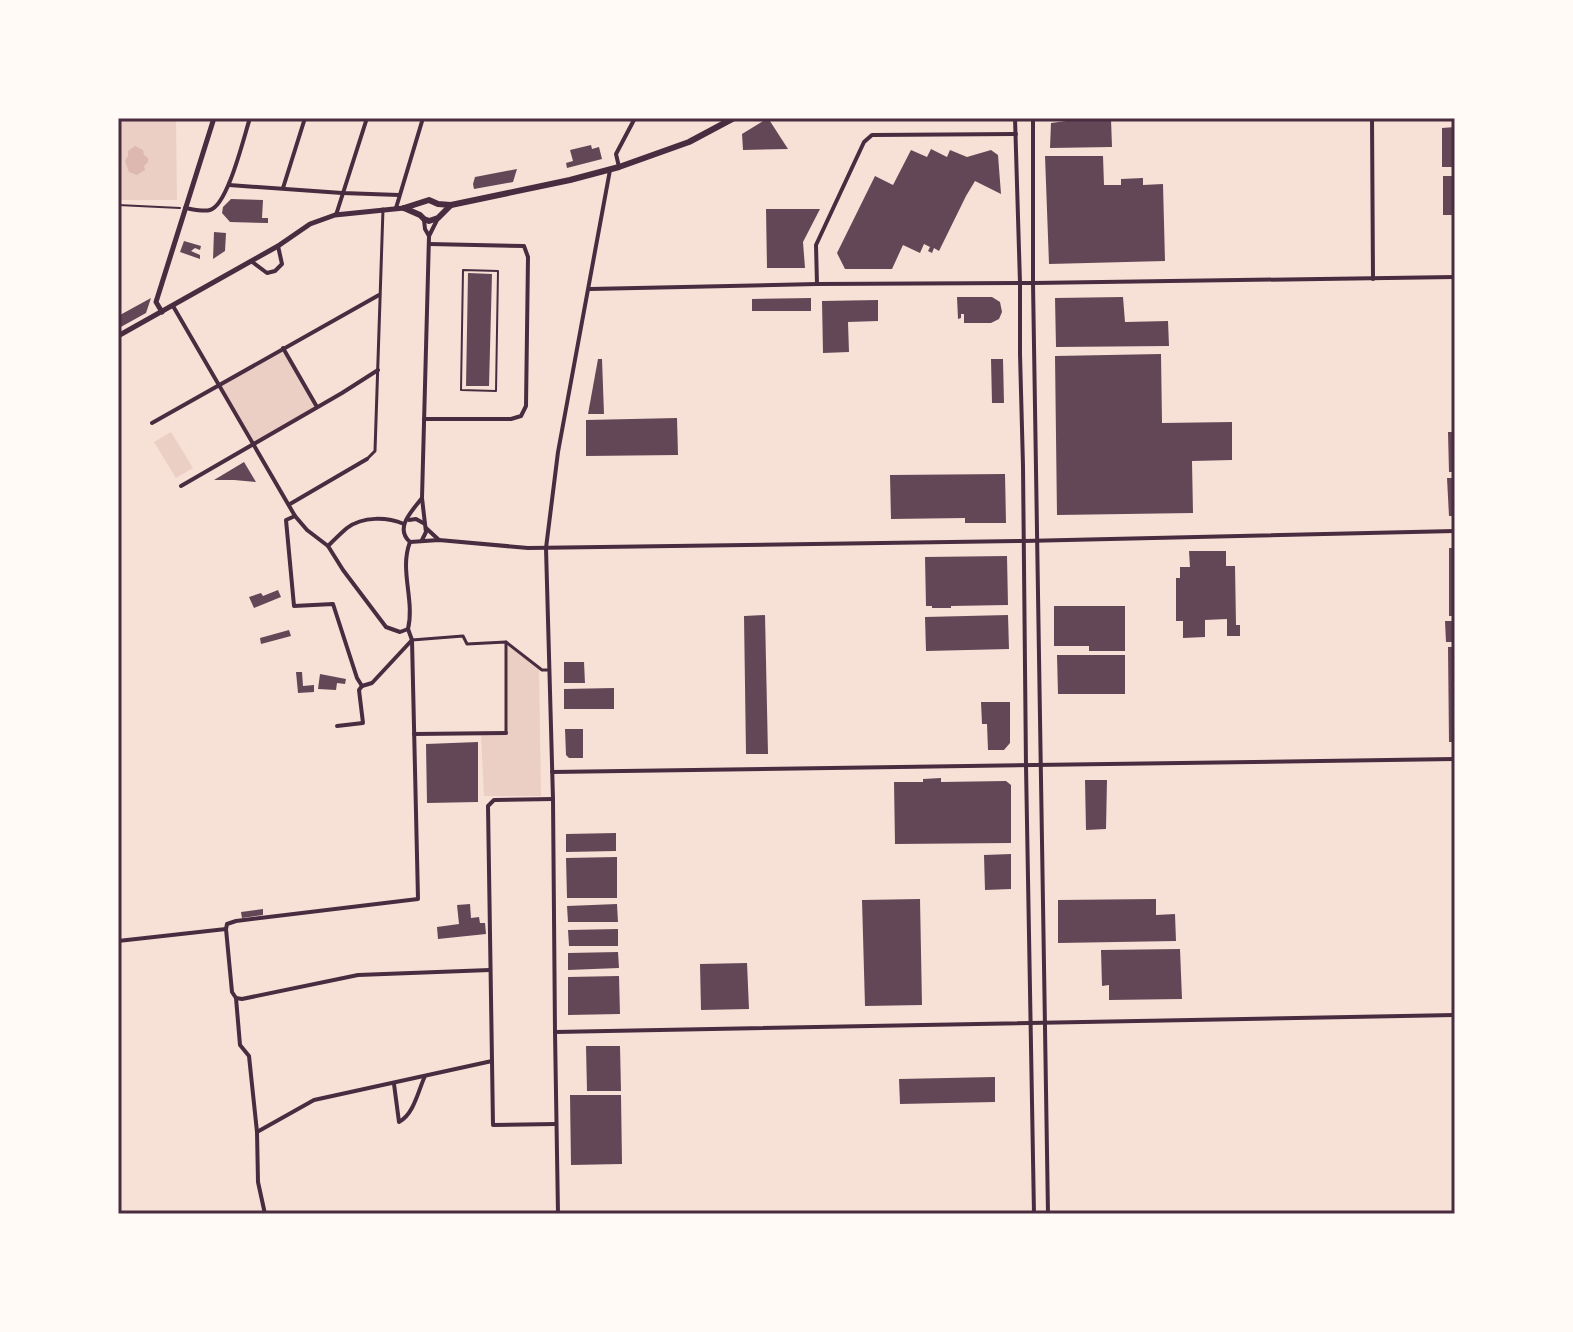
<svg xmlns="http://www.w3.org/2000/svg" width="1573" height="1332" font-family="Rubik,sans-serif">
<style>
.green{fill:#ebcfc5}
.water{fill:#dcb8b0}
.building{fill:#644757}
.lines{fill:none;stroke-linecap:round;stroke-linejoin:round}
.path{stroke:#4a2c40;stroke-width:2}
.pedestrian{stroke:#4a2c40;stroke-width:3}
.minor{stroke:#4a2c40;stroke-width:4}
.tertiary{stroke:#4a2c40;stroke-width:5}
.secondary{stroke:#4a2c40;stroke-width:6}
.neatline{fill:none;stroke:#4a2c40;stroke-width:3}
</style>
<rect width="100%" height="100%" fill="#f7e1d7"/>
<!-- green -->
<g class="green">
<path d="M118 118H176L177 200H118Z"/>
<path d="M283 348 317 407 254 444 220 385Z"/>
<path d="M171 432 193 468 176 478 154 442Z"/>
<path d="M506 642 539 668 541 796H484L481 734 505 733Z"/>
</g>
<!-- water -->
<path class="water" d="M135 146 143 150 144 155 148 158V162L144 166 145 170 137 175 129 172 125 161 128 156V151Z"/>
<!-- building -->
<g class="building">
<path d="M768 118 788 149 743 150 742 134Z"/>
<path d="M1081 119H1111L1112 147 1050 148 1051 123Z"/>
<path d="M1455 127V167H1442V128Z"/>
<path d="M591 145 592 149 599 147 602 159 567 168 566 163 573 161 570 150Z"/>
<path d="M931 149 947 157 950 150 967 157 991 150 998 155 1001 194 975 181 966 196 939 251 934 248 932 253 928 251 930 247 924 244 920 253 903 245 892 269H845L837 253 875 176 893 185 911 150 927 157Z"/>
<path d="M1045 156H1103L1104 185H1121V179L1143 178V185L1163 184 1165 261 1049 264Z"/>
<path d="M517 169 513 182 474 189 473 184 475 177Z"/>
<rect x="1443" y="176" width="12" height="39"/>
<path d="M231 199 263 200 262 218H268V223L230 222 222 213 223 207Z"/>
<path d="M766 209H820L803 242 805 268H767Z"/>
<path d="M214 232 226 233 225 251 213 259Z"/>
<path d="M184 241 201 246 200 250 195 248 191 251 200 255V259L180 252Z"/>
<path d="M468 273 492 274 489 386H466Z"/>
<path d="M957 297H992L1000 302 1002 312 999 319 991 323H964V314H961V318L958 319Z"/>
<path d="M1123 297 1125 322 1168 321 1169 346 1056 347 1055 298Z"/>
<path d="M151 298 146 313 119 328 118 311 120 315Z"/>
<path d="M811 298V311H752V299Z"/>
<path d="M878 300V321L848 322 849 352 823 353 822 301Z"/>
<path d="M1161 354 1162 423 1232 422V460L1192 461 1193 513 1057 515 1055 356Z"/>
<path d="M598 359H602L604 414H588Z"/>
<path d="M991 359H1003L1004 403H992Z"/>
<path d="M677 418 678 455 586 456V420Z"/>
<path d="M1448 432H1455V472H1449Z"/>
<path d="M244 462 256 482 234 480H214Z"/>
<path d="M1005 474 1006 523H965V518L891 519 890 475Z"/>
<path d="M1447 478H1455V516H1449Z"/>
<rect x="1449" y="548" width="6" height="68"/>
<path d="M1189 551H1226V566H1235L1236 625H1240V636H1227V619L1205 620V637L1183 638V621H1176V578H1180V567H1190Z"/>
<path d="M1007 556 1008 605 951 606V608H932V606H926L925 557Z"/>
<path d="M278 590 281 597 254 608 249 597 261 593 263 596Z"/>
<path d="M1054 606H1125V651H1089V646H1054Z"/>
<path d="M765 615 768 754H746L744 616Z"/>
<path d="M1008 615 1009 649 926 651 925 617Z"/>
<path d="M1445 621H1455V642H1446Z"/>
<path d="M289 630 291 636 261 644 260 638Z"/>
<path d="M1448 647H1455V742H1449Z"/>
<path d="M1057 655H1125V694H1058Z"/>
<path d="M564 662H584L585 683H564Z"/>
<path d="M296 672H302L303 686 314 685V692L298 693Z"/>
<path d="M320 674 346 679 345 684 337 683 336 690 318 689Z"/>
<path d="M614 688V709H564V689Z"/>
<path d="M981 702H1010V743L1004 750H988L987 724H982Z"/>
<path d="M565 729H583V758H569L566 755Z"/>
<path d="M478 742V802L427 803 426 744Z"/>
<path d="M941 778V782L1006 781 1011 785V843L895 844 894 782H923V779Z"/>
<path d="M1085 780H1107L1106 829 1086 830Z"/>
<path d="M616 833V851L566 852V834Z"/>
<path d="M1011 854V889L985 890 984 855Z"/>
<path d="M617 857V898H567L566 858Z"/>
<path d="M920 899 922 1005 865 1006 862 900Z"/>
<path d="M1156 899V915L1175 914 1176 941 1058 943V900Z"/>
<path d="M470 904 471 918 479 917 480 923H485L486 934 438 939 437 927 459 924 457 905Z"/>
<path d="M617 904 618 922H568L567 906Z"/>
<path d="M263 909V915L242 918 241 912Z"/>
<path d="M618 929V946H569L568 930Z"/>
<path d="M1180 949 1182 999 1109 1000V985L1102 986 1101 950Z"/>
<path d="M618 952 619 968 568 970V953Z"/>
<path d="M747 963 749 1009 701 1010 700 964Z"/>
<path d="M619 976 620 1014 568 1015V977Z"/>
<path d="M586 1046H620L621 1091H587Z"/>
<path d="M995 1077V1102L900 1104 899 1079Z"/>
<path d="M570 1095H621L622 1164 571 1165Z"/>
</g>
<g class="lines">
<!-- path -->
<g class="path">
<path d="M118 205 180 208"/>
<path d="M463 270 498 271 496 391 461 390Z"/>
</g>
<!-- pedestrian -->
<g class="pedestrian">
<path d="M368 458 375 451 383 209"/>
<path d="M412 640 463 636 467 644 506 642 542 670H549"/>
<path d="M506 733V642"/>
</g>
<!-- minor -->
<g class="minor">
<path d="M1015 118 1020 283V354L1023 466 1026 766 1034 1214"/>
<path d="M1033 118V283L1048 1214"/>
<path d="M1372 118 1373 279"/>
<path d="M619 167 616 154 635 118"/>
<path d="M229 185 342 193 399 195"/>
<path d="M283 188 305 118"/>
<path d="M185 208C192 209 203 212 210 210 228 205 244 136 250 118"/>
<path d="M396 208 423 118"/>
<path d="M336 215 367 118"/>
<path d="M424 220 425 229 429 236 422 498 425 524"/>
<path d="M429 236 438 218"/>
<path d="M251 261 267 273 275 271 282 264 278 246"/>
<path d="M817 284 816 245 864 142 872 135 1016 134"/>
<path d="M590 289 817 284 1033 283 1455 277"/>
<path d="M173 306 295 516 307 530 328 546"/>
<path d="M283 348 317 407"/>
<path d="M424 419H511L521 416 526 406 528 257 524 246 429 244"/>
<path d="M152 423 379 295"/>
<path d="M181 486 342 393 378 370"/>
<path d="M422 498C412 511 394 528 410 542L439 540 528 548 1024 541 1455 531"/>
<path d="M290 504 367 459"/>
<path d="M295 516 286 520 294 606 333 604 357 678 362 686 372 683 412 640"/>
<path d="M409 520 416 519 425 524 426 532 422 540"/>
<path d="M404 524C387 517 363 516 347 528 341 533 334 540 328 546L343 570 386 627 400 632 408 629C415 600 399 570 410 542"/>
<path d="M426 528 439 540"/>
<path d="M337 726 363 723 359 690 362 686"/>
<path d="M414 734 506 733"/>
<path d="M552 772 1455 759"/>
<path d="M553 799 494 800 488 806 493 1125 556 1124"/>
<path d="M226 929 227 924 236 921 418 899 412 640 408 629"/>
<path d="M118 941 226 929 232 992 236 998 242 999 358 975 490 970"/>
<path d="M236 998 240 1045 249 1056 257 1132 258 1182 265 1214"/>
<path d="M555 1032 1455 1015"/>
<path d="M394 1084 399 1122C414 1114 418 1091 425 1076"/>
<path d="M257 1132 314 1100 492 1061"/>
<path d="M558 1214 555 1032 553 799 546 548 558 452 610 170"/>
</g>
<!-- tertiary -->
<g class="tertiary">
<path d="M162 312 156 302 214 118"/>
<path d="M118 336 278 246 310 224 335 215 404 208"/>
</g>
<!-- secondary -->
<g class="secondary">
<path d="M404 208 429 200 438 204 451 205 570 180 619 167 689 142 734 118"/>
<path d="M404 208 420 215 424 219 429 221 438 218 450 206"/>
</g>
</g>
<!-- border -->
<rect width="1573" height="1332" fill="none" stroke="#fffaf5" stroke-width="240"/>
<rect x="120" y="120" width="1333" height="1092" class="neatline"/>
</svg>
